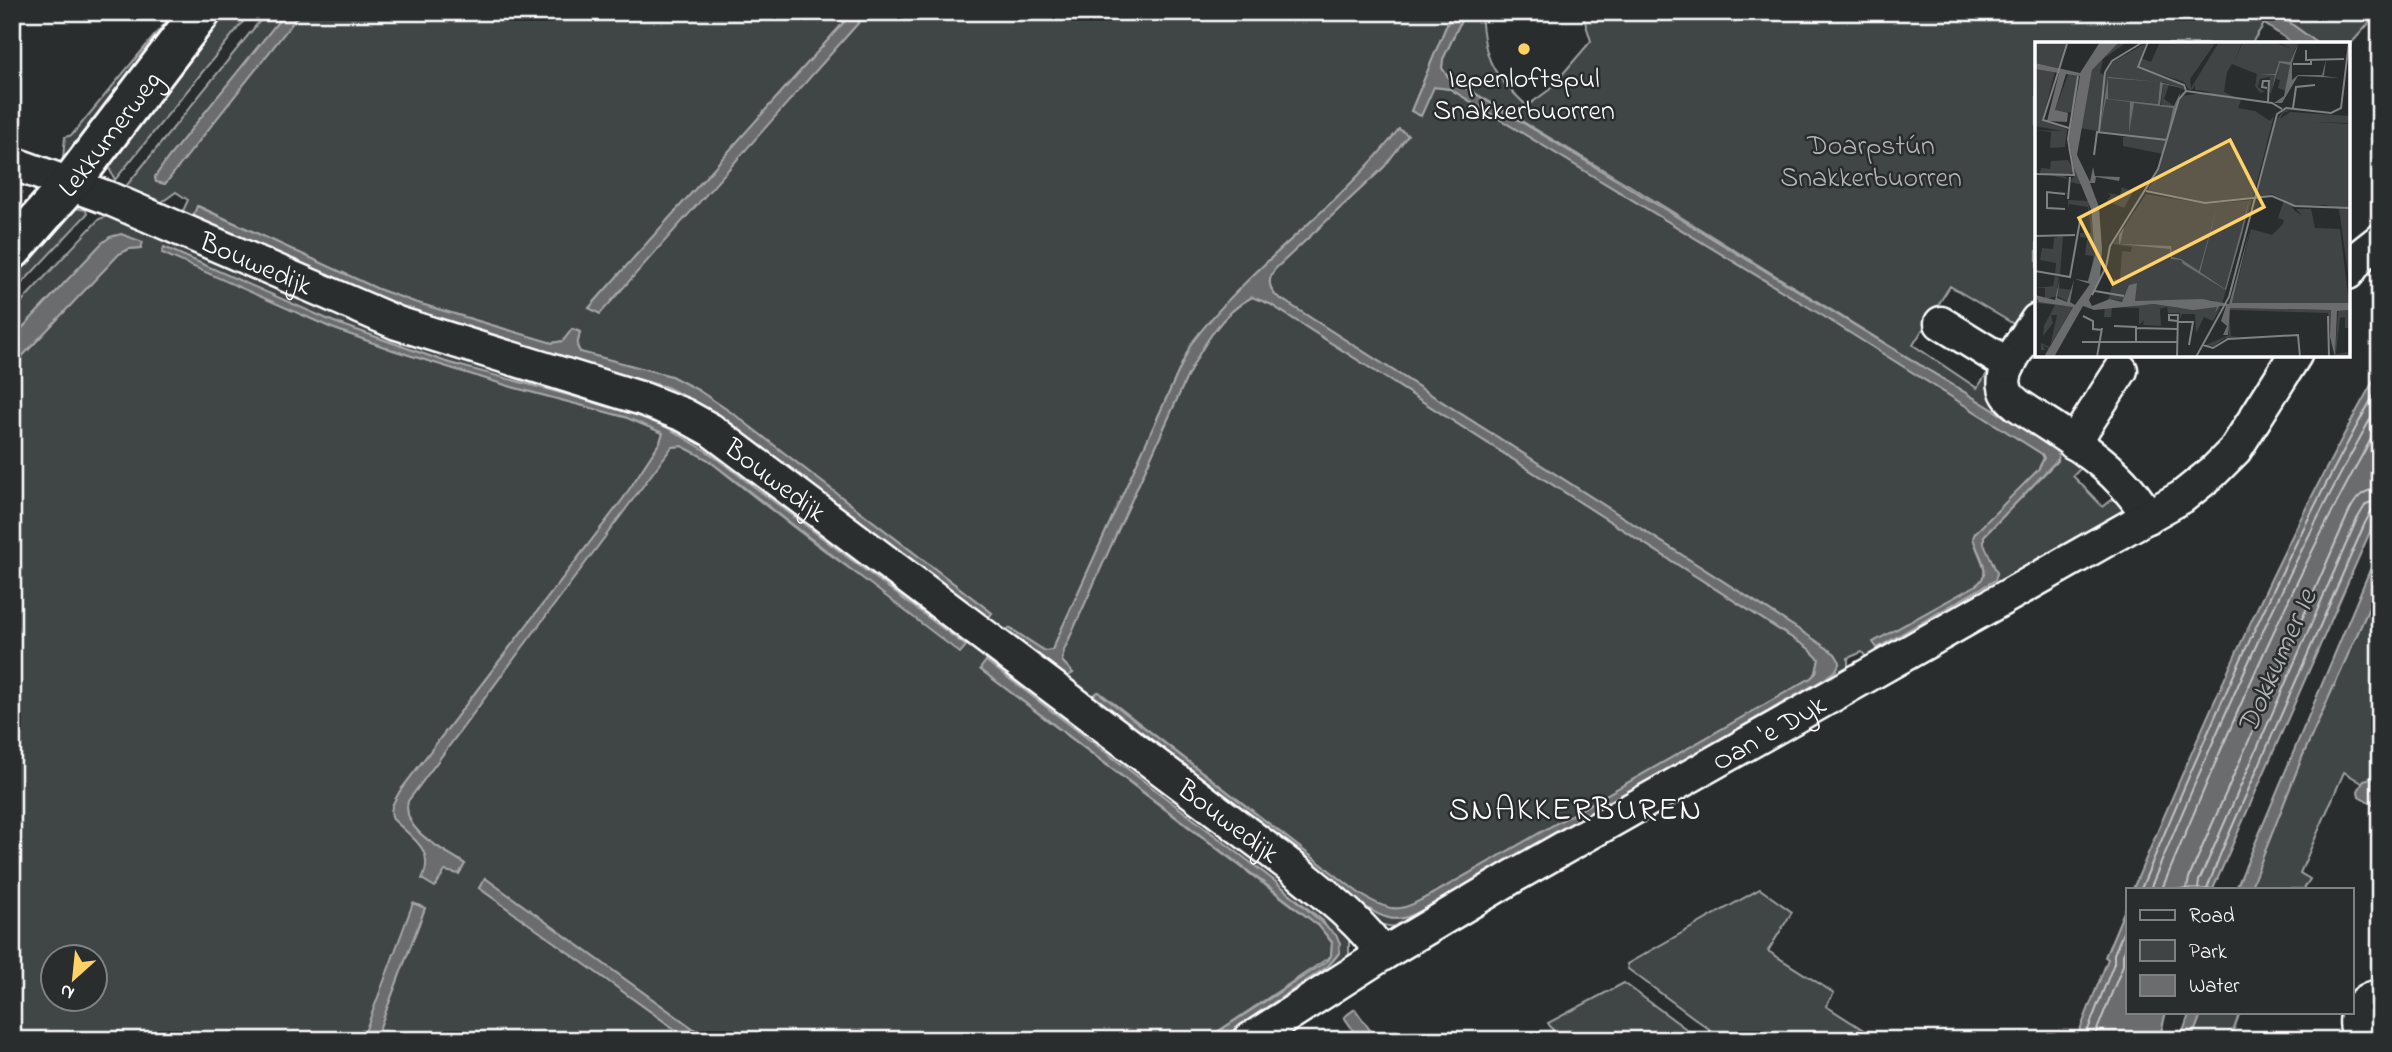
<svg xmlns="http://www.w3.org/2000/svg" width="2392" height="1052" font-family="'Indie Flower',sans-serif">
<style>
.green{fill:#414445;stroke:#a0a2a2;stroke-width:2;fill-rule:evenodd}
.water{fill:#6a6c6d;stroke:#a6a7a7;stroke-width:2}
.lines{fill:none;stroke-linecap:round;stroke-linejoin:round}
.shore{stroke:#c3c4c5;stroke-width:2}
.minor-casing{stroke:#fff;stroke-width:37}
.major-casing{stroke:#fff;stroke-width:44}
.minor{stroke:#2a2d2e;stroke-width:32}
.major{stroke:#2a2d2e;stroke-width:38}
.poi-dot{fill:#ffd166;stroke:#2a2d2e;stroke-width:2.5}
.labels{text-anchor:middle;stroke-width:5;stroke-linejoin:round;paint-order:stroke}
.poi-label{font-size:28px;fill:#fff;stroke:#2a2d2e}
.street-label{font-size:28px;fill:#fff;stroke:#2a2d2e}
.park-label{font-size:28px;fill:#b3b4b5;stroke:#2a2d2e}
.water-label{font-size:30px;font-style:italic;fill:#b4b6b6;stroke:#2a2d2e}
.quarter-label{font-size:32px;letter-spacing:2px;fill:#fff;stroke:#2a2d2e}
.inset-road{fill:none;stroke:#7f8182;stroke-width:2}
.view{fill:#ffd166;fill-opacity:0.15;stroke:#ffd166;stroke-width:3.5}
.inset-edge{fill:none;stroke:#fff;stroke-width:3.5}
</style>
<rect width="100%" height="100%" fill="#2a2d2e"/>
<filter id="ink" filterUnits="userSpaceOnUse"><feTurbulence type="fractalNoise" baseFrequency=".0143" numOctaves="2"/><feDisplacementMap in="SourceGraphic" scale="14" xChannelSelector="R" yChannelSelector="G"/><feConvolveMatrix kernelMatrix="1 2 1 2 8 2 1 2 1" color-interpolation-filters="sRGB"/></filter>
<g filter="url(#ink)">
<!-- green -->
<g class="green">
<path d="M174 12H191L75 155 63 158 65 137 72 135Z"/>
<path d="M227 12H251L115 180 110 170 111 157Z"/>
<path d="M267 12H286L168 158 155 177 156 182 165 184 301 12H853L589 308 600 313 868 12H1452L1411 111 1421 116 1433 87 1450 89 1820 314 2042 454 2044 458 2038 470 1975 534C1971 553 1998 571 1975 586L1874 642 1878 648 1995 580 1997 573 1984 544V536L2057 461 2059 451 1629 185 1448 77 1442 68 1443 59 1465 12H1481C1484 61 1492 73 1527 106L1549 90 1591 41 1582 12H2247L2264 24 2251 44H2037V338L1950 286 1913 345 1977 388 1989 371 1991 372 1993 391 2002 403 2088 461 2073 476 2103 507 2119 494 2125 506 2120 520 1874 659 1866 657 1862 652 1848 658V670L1844 676 1541 850 1528 859 1411 925C1394 929 1381 926 1365 917L711 419 693 409 647 391 463 336 400 314 196 229 182 223V213L188 200 176 192 155 207 148 206 124 193 123 190ZM1399 129 1407 136 1384 167 1275 269C1268 279 1268 285 1275 295L1815 640 1835 654 1839 662 1836 670 1824 679 1443 900C1399 922 1397 928 1355 900L1090 697 1099 692 1360 894C1397 917 1402 910 1438 891L1811 678 1816 673 1819 659 1808 648 1270 304 1252 297C1221 313 1201 348 1186 379L1064 650 1062 661 1073 673 1065 677 1006 635 1010 628 1045 651 1052 650 1191 344C1251 264 1338 208 1399 129ZM198 206 378 289 414 302 552 343 563 341 573 329 580 332 577 346 580 352 671 376 698 390 735 415 992 613 986 621 728 424 692 400 667 387 561 359 409 311 343 285 192 219Z"/>
<path d="M2275 12H2379L2348 47V44H2319Z"/>
<path d="M75 208 86 210 87 214 12 294V270L61 216Z"/>
<path d="M111 215 677 424 1332 912 1349 936V957L1235 1040H1218C1243 1023 1327 975 1339 953L1323 921 1276 882 987 662 981 670 1319 926 1332 943 1331 956 1205 1040H709L485 878 479 888 690 1040H375L425 908 362 1040H12V367L119 254 129 249 141 248 102 243 12 339V312L99 219ZM162 252 334 322 446 362 663 425 965 646C874 590 790 526 707 459L682 446 671 447 408 801C400 831 445 850 465 864L455 871H445L441 874 427 869C430 847 407 833 393 819L392 806 400 791 623 499 660 442 663 433 625 417 512 387 393 350 332 328ZM52 958H94V1000H52Z"/>
<path d="M2380 583V783L2371 778 2364 780 2362 783 2344 772 2300 873 2310 879 2304 889H2250L2303 755Z"/>
<path d="M1760 889 1792 912 1768 951 1834 993 1826 1006 1879 1040H1724L1628 969 1627 964Z"/>
<path d="M1624 983 1701 1040H1560L1548 1023Z"/>
<path d="M2202 1012H2240L2230 1040H2191Z"/>
</g>
<!-- water -->
<g class="water">
<path d="M286 12H301L165 184 156 182 155 177 168 158Z"/>
<path d="M853 12H868L600 314 589 308Z"/>
<path d="M1452 12H1465L1443 59 1442 68 1448 77 2056 448 2059 452 2057 460 1984 536V544L1997 573 1995 580 1877 648 1873 642 1975 586C1995 573 1978 555 1973 538L1975 533 2038 470 2044 458 2042 454 1820 314 1450 89 1434 87 1421 116 1411 111Z"/>
<path d="M2247 12H2275L2319 44H2294Z"/>
<path d="M1399 129 1408 135 1384 167 1275 269C1268 279 1268 285 1275 295L1815 640 1835 654 1840 662 1836 670 1824 679 1442 900C1399 922 1397 928 1355 900L1089 698 1098 692 1360 894C1397 917 1402 910 1438 891L1811 678 1816 673 1819 659 1808 648 1270 304 1252 297C1221 313 1201 348 1186 379L1064 650 1062 661 1073 673 1065 678 1005 635 1009 628 1045 651 1052 650 1191 344C1251 264 1338 209 1399 129Z"/>
<path d="M197 206 378 289 414 302 552 343 563 341 572 329 580 332 577 346 580 352 671 376 698 390 735 415 992 613 986 621 728 424 692 400 667 387 561 359 409 311 192 219Z"/>
<path d="M121 234 143 242 141 248 129 249 119 254 12 367V339L102 243 110 237Z"/>
<path d="M164 247 334 322 446 362 627 411 663 425 708 452 966 646 960 653 707 459 682 446 672 447 408 801C400 831 445 850 465 864L459 874 445 871 435 887 422 879C436 850 412 838 393 819 388 809 395 800 400 791L623 499 660 442 663 433 625 417 512 387 393 350 332 328 162 253Z"/>
<path d="M2380 369V509L2213 889H2133C2208 712 2285 537 2380 369Z"/>
<path d="M2380 546V583L2303 755 2250 889H2236Z"/>
<path d="M986 661 1276 882 1336 935 1340 943 1339 953 1328 966 1218 1040H1205L1326 962 1331 956 1332 942 1319 926 1272 889 980 669Z"/>
<path d="M2371 778 2380 783V808L2359 796 2358 791 2364 780Z"/>
<path d="M485 878 709 1040H690L479 888Z"/>
<path d="M2128 902V1012H2166L2159 1040H2076L2108 959 2105 957Z"/>
<path d="M413 903 425 908 375 1040H362Z"/>
<path d="M1355 1009 1375 1037 1378 1040H1360L1344 1017Z"/>
<path d="M2190 1012H2202L2191 1040H2180Z"/>
</g>
<g class="lines">
<!-- shore -->
<g class="shore">
<path d="M2141 889C2213 717 2288 547 2380 384"/>
<path d="M2150 889C2220 723 2291 558 2380 402"/>
<path d="M2162 889C2228 731 2295 573 2380 423"/>
<path d="M2187 889 2189 878 2204 843 2348 514C2355 499 2362 489 2380 489"/>
<path d="M2198 889 2199 881 2214 847 2357 519 2366 504 2380 499"/>
<path d="M2207 889 2222 850 2365 523 2372 510 2380 508"/>
<path d="M2084 1040 2114 963V954L2128 921"/>
<path d="M2093 1040 2123 965V955L2128 943"/>
</g>
<!-- minor casing -->
<g class="minor-casing">
<g id="minor">
<path id="s1" d="M12 163 108 198 397 323 643 399 684 415 711 430 1289 865C1323 893 1358 918 1383 954"/>
<path d="M2348 273 2361 255 2380 240"/>
<path d="M2037 320C2027 336 2000 369 2005 387 2006 395 2012 400 2018 405 2067 438 2119 465 2148 517"/>
<path d="M1941 323 2009 365"/>
<path d="M2074 443 2121 370"/>
<path id="s2" d="M1249 1040 1383 954 1514 876 2182 497 2213 472 2235 450 2295 355"/>
<path d="M2362 1040C2350 1022 2357 999 2380 996"/>
</g>
</g>
<!-- major casing -->
<g class="major-casing">
<g id="major">
<path id="s3" d="M12 250 70 184 201 12"/>
</g>
</g>
<!-- minor -->
<use href="#minor" class="minor"/>
<!-- major -->
<use href="#major" class="major"/>
</g>
</g>
<!-- markers -->
<circle class="poi-dot" cx="1524" cy="49" r="7"/>
<g class="labels">
<!-- poi labels -->
<g class="poi-label">
<text x="1524" y="87">Iepenloftspul<tspan x="1524" dy="32">Snakkerbuorren</tspan></text>
</g>
<!-- street labels -->
<g class="street-label">
<text dy="10" stroke="none"><textPath href="#s3" startOffset="152">Lekkumerweg</textPath></text>
<text dy="10" stroke="none"><textPath href="#s1" startOffset="264">Bouwedijk</textPath></text>
<text dy="10" stroke="none"><textPath href="#s1" startOffset="831">Bouwedijk</textPath></text>
<text dy="10" stroke="none"><textPath href="#s2" startOffset="604">Oan 'e Dyk</textPath></text>
<text dy="10" stroke="none"><textPath href="#s1" startOffset="1398">Bouwedijk</textPath></text>
</g>
<!-- park labels -->
<g class="park-label">
<text x="1871" y="154">Doarpstún<tspan x="1871" dy="32">Snakkerbuorren</tspan></text>
</g>
<!-- water labels -->
<g class="water-label">
<text transform="translate(2276 661) rotate(-66)" y="10">Dokkumer Ie</text>
</g>
<!-- quarter labels -->
<g class="quarter-label">
<text x="1576" y="819">SNAKKERBUREN</text>
</g>
</g>
<!-- overview -->
<g transform="translate(2035 42)">
<rect width="315" height="315" fill="#2a2d2e"/>
<path d="M0 0H33L23 26 0 21ZM84 0H92L68 17 65 31 69 33 78 20 111 1 102 26 148 43 149 48 129 40 125 41 123 62 93 58 126 63 128 42 134 43 129 57 139 64 146 49 145 54 176 50 160 48V43L158 47 154 48 149 40 103 25 106 16 116 20 125 0H181L155 37 156 46 184 0H207L199 21 208 0H239L257 7 243 0H263L255 20H243L236 51 232 50 235 35 225 37 223 45 230 50 225 51 220 44 222 32 197 22 192 30 189 50 206 58 203 66 220 69 235 79 239 74 218 155 170 160 113 148 123 128 132 97 128 112 88 104V95H94L46 86 57 28 65 15ZM245 20 255 23 251 49 243 46 245 38 241 37ZM0 27 20 30 7 79 32 87 30 105 15 106 16 90 0 88 27 89 0 84ZM34 30 43 33 39 126 48 143 35 140 40 133 33 107 37 70 24 72 20 68ZM249 68 304 71 256 68 248 71 245 77 255 70 315 74V81L279 80 315 82V245L304 167 290 163 257 165 260 169 268 174 261 167H276L280 186 305 187 314 262 197 261 216 187 237 193 248 182 249 178 243 176 249 158 237 152 223 158 222 153 241 78ZM33 118 39 130 29 134 33 137 5 131 6 126 15 127 16 119ZM87 145 98 150 89 166 72 159 76 153 72 151 85 153ZM21 149 33 151V158L53 159 59 192 60 213 57 230 58 214 50 213 52 196 45 195V191H56L53 165 34 162 33 167V152ZM111 152 171 162 217 158 187 262 176 258 99 259 102 241 89 259 75 257 70 262 75 253 70 252 75 251 79 237 91 238 85 237 87 209 96 210 97 205 78 202ZM26 193 39 195 28 194 25 233 20 232 21 221 5 218 7 206 18 207 19 196ZM20 234 24 235 22 246 38 248 33 260 22 254 10 257V246H0L18 244ZM0 256 38 264 9 315 13 306 8 303 10 308H6V301L15 305 22 273H16L18 281 8 294 9 284 20 263 0 261ZM122 262 143 266 186 264 178 279 169 275 161 291 160 272H147L145 277V271H133L132 265 125 267 126 284 108 283 109 278 104 283V266L77 265 76 275H69L70 265ZM195 266 296 268 298 315 293 271 194 268 196 294 204 295 190 296 179 304 171 303 194 293 191 274ZM315 268V286H310V275L305 276 301 312 313 310V315H300L303 269Z" fill="#414445"/>
<path d="M65 0H84L57 28 42 113 55 140 58 125 60 134 85 135 84 139 61 135 60 141H55L64 165 67 207 65 236 54 258 57 264 75 257 87 260 94 243 102 241 100 259 167 257 194 262 215 187 197 261H315V268L302 269 300 315 295 295 296 268 195 266 193 293H188L192 284 186 279 191 264H184L180 271 182 265 158 268 119 262 59 268 48 264 19 315H9L38 265 4 260 0 253 20 258 25 236 22 256 32 260 39 238 35 260 40 263 55 242 40 237 53 239 60 213 56 167 39 126 34 96 45 34 31 32 20 68 33 71 32 80 12 79 24 31 0 27V21L45 31ZM264 0 257 21V38L263 33H287L291 18 289 34 304 36 263 34 247 61H239L249 54 255 23 245 21 237 48 240 33H224L240 32 244 19 255 20ZM73 35 124 40 73 36V57L123 62 125 40 148 46 128 42 125 63 139 64 145 51 132 95 138 66 99 61 94 91 95 60 71 57 65 87ZM214 159 207 192 191 248 148 222 146 218 136 217 135 207 84 202V193L89 185 85 202 136 204 137 215 146 217 164 229 182 165 165 230 190 247Z" fill="#6a6c6d"/>
<path class="inset-road" d="M113 0 103 25 149 43 151 49M32 2 8 78 34 86M271 8V18L309 17M258 22H276V18M70 30 77 19 108 0M232 46 227 45 228 39H234L233 60M151 49 237 61 247 67M258 66 261 45 280 43M64 90 70 30M59 113 62 90 132 98M0 132 39 133 33 97 43 34M111 149 170 161 237 154 260 164 315 166M33 157 35 135M30 167 12 166V150L30 152M0 194 40 193M0 229 35 235 45 179M60 249 89 254M57 253 71 225 75 204 123 127 144 57 151 49M48 274 58 279V287L67 288M293 274 294 315M142 279 134 278V273H143M142 280H158L154 303M79 284 101 285V300M101 286 142 287M47 300H142M168 303 178 306 193 297 263 293 265 315M62 315 67 286M142 315 143 272M161 315 194 255 242 72 251 66 296 71 306 66 314 0"/>
<path class="view" d="M195 98 229 165 78 242 44 176Z"/>
<rect width="315" height="315" class="inset-edge"/>
</g>
<!-- margin -->
<rect width="2392" height="1052" fill="none" stroke="#2a2d2e" stroke-width="42"/>
<rect x="21" y="21" width="2350" height="1010" fill="none" stroke="#fff" stroke-width="2.5" filter="url(#ink)"/>
<!-- legend -->
<rect x="2126" y="888" width="228" height="126" fill="#2a2d2e" stroke="#7f8182" stroke-width="2"/>
<rect x="2140" y="910" width="35" height="10" fill="#2a2d2e" stroke="#7f8182" stroke-width="2"/>
<text x="2189" y="922" font-size="21" fill="#ffffff">Road</text>
<rect x="2140" y="940" width="35" height="21" fill="#414445" stroke="#7f8182" stroke-width="2"/>
<text x="2189" y="958" font-size="21" fill="#ffffff">Park</text>
<rect x="2140" y="975" width="35" height="21" fill="#6a6c6d" stroke="#7f8182" stroke-width="2"/>
<text x="2189" y="992" font-size="21" fill="#ffffff">Water</text>
<!-- north arrow -->
<g transform="translate(74 978) rotate(207)"><circle r="33" fill="#2a2d2e" stroke="#7f8182" stroke-width="2"/>
<path d="M0-5L12 26L0 18L-12 26Z" fill="#ffd166"/>
<text y="-10" font-size="19" font-weight="bold" text-anchor="middle" fill="#ffffff">N</text>
</g>
</svg>
